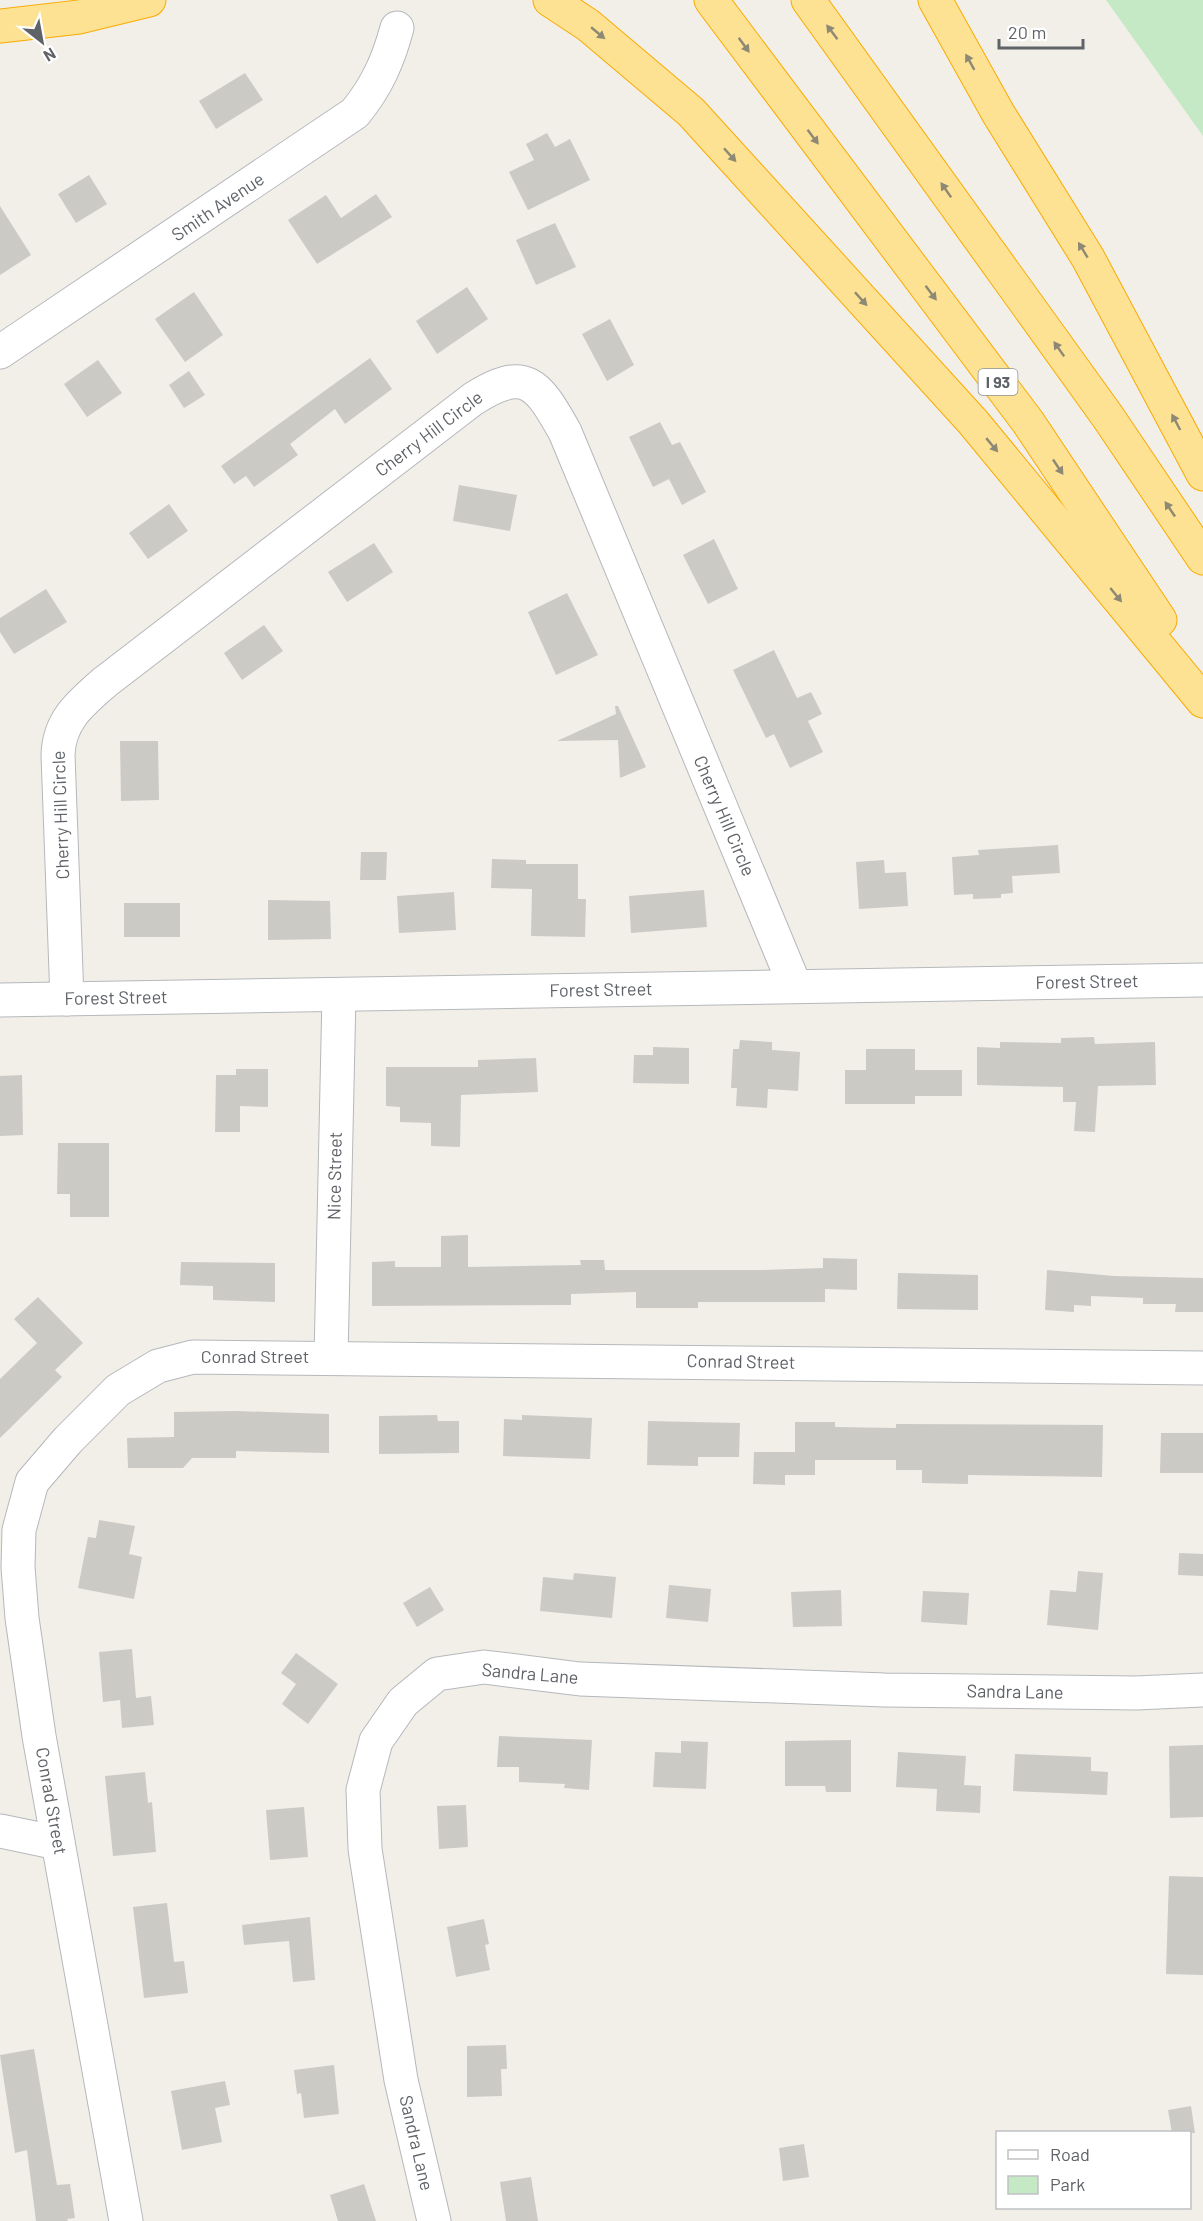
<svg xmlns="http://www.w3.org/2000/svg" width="1203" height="2221" font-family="Barlow,sans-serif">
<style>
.green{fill:#c5e8c5}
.building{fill:#cccac5}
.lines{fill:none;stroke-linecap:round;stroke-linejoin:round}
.minor-casing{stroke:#b5b8bc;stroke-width:35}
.highway-casing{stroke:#f9ab00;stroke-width:35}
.minor{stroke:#fff;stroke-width:33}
.highway{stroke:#fde293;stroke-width:33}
.oneway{fill:#8e8975}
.labels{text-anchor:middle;stroke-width:5;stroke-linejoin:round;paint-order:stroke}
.shield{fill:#fff;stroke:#8f9295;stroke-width:1.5}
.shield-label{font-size:16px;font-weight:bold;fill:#5f6368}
.street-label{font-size:18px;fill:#5f6368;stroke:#fff}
</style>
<rect width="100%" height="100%" fill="#f1efe8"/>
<!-- green -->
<path class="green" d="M1106 0H1203V136Z"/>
<!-- building -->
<g class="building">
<path d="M245 73 263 100 216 129 199 101Z"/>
<path d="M547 133 555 147 570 139 590 180 528 210 509 172 534 160 526 144Z"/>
<path d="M89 175 107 204 76 223 58 194Z"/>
<path d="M376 194 392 217 317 264 288 220 326 195 341 218Z"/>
<path d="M0 206 31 255 0 275Z"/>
<path d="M555 223 576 267 536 285 516 240Z"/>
<path d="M467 287 488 319 437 354 416 321Z"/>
<path d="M194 292 223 335 185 362 155 319Z"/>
<path d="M610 319 634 365 607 381 582 334Z"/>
<path d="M370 358 392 389 345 424 335 409 290 444 298 455 254 487 246 476 234 484 221 466Z"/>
<path d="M98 360 122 393 87 417 64 384Z"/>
<path d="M189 371 205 395 184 408 169 385Z"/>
<path d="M660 422 672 445 680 442 706 492 682 505 669 479 653 487 629 437Z"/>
<path d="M459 485 517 495 510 531 453 521Z"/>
<path d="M169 504 188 531 148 559 129 533Z"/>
<path d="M714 539 738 589 708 604 683 555Z"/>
<path d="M374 543 393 572 347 602 328 572Z"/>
<path d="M46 589 67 622 14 654 0 632V618Z"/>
<path d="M567 593 598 655 556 675 528 612Z"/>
<path d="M264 625 283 651 242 680 224 653Z"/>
<path d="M774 650 797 698 811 692 822 714 808 721 823 752 790 768 774 734 766 738 733 670Z"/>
<path d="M615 706H618L646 767 620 778 618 740 557 741 616 714Z"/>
<path d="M120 741H158L159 800 121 801Z"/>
<path d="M1058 845 1060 873 1012 876 1013 893 1001 894V898L973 899V894L954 895 952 857 979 855 978 850Z"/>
<path d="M361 852H387L386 880H360Z"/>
<path d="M492 859 526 860V864H578V899H586L585 937 531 936 532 889 491 888Z"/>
<path d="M884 860 885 873 906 872 908 906 859 909 856 862Z"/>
<path d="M704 890 707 927 631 933 629 896Z"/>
<path d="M454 892 456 930 399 933 397 896Z"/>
<path d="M268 900 330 901 331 939 268 940Z"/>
<rect x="124" y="903" width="56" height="34"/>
<path d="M1094 1037 1095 1044 1155 1042 1156 1085 1098 1086 1095 1132 1074 1131 1076 1102H1063V1087L977 1085V1047L1000 1048V1042L1061 1043V1038Z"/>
<path d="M740 1040 772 1042V1050L800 1052 798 1091 768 1089 767 1108 736 1106 737 1088H731L733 1049H739Z"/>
<path d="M653 1047 689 1048V1084L633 1083 634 1055H653Z"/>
<path d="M866 1049H915V1070H962V1096H915V1104H845V1070H866Z"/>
<path d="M536 1058 538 1092 461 1095 460 1147 431 1146V1123L400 1122V1107L386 1106V1067H478V1060Z"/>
<path d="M236 1069H268V1107L240 1106V1132H215L216 1075H236Z"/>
<path d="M22 1075 23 1135 0 1136V1076Z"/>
<path d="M58 1143H109V1217H70V1194H57Z"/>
<path d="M468 1235V1267L581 1265 580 1260H604L605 1270H762L823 1268V1258L857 1259V1290L825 1289V1302H698V1308H636V1292L571 1294V1305L372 1306V1262L395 1261V1267H441V1236Z"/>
<path d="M181 1262 275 1263V1302L213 1300V1286L180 1285Z"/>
<path d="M1047 1270 1114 1276 1203 1278V1312H1175L1176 1304H1143V1298L1091 1296V1306L1074 1305V1312L1045 1310Z"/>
<path d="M898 1273 978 1275V1310L897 1309Z"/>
<path d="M38 1297 83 1343 55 1370 62 1377 0 1438V1379L37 1343 14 1319Z"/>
<path d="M235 1411 329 1414V1453L236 1451V1458H192L183 1468H128L127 1438 174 1437V1412Z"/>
<path d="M437 1415 438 1421H459V1453L379 1454V1416Z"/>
<path d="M522 1415 592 1418 590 1459 503 1456 504 1419 522 1420Z"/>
<path d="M648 1421 740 1423 739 1457H698V1466L647 1465Z"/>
<path d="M795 1422H835V1427L896 1428V1424L1103 1425 1102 1477 968 1475V1484L922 1483V1470H896V1460H815V1475H785V1485L753 1484 754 1452H795Z"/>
<path d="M1161 1433H1203V1473H1160Z"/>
<path d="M99 1520 135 1526 129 1554 142 1557 134 1599 78 1588 88 1537 96 1538Z"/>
<path d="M1179 1553 1203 1554V1576L1178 1575Z"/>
<path d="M1078 1571 1103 1573 1098 1630 1047 1625 1050 1590 1076 1592Z"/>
<path d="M574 1573 616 1577 612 1618 540 1611 543 1577 573 1580Z"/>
<path d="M669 1585 711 1589 708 1622 666 1618Z"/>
<path d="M430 1587 444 1610 417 1627 403 1603Z"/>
<path d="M841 1590 842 1626 793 1627 791 1592Z"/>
<path d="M923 1591 969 1593 967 1625 921 1622Z"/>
<path d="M132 1649 136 1698 151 1696 154 1725 122 1728 120 1700 103 1702 99 1652Z"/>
<path d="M296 1653 338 1684 308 1724 282 1704 296 1684 281 1673Z"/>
<path d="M499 1736 592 1740 589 1790 564 1788 565 1784 519 1782V1767H497Z"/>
<path d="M851 1740V1792H826L825 1786H785V1741Z"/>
<path d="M681 1741 708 1742 706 1789 653 1787 655 1752 681 1753Z"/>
<path d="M1203 1745V1817L1170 1818 1169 1746Z"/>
<path d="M898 1752 966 1756 964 1785 981 1786 980 1813 936 1811 937 1789 896 1787Z"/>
<path d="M1015 1754 1091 1757V1771L1108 1772 1107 1795 1013 1791Z"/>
<path d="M145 1772 148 1803 152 1802 156 1852 113 1856 105 1776Z"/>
<path d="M466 1805 468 1847 439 1849 437 1806Z"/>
<path d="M304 1807 308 1857 270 1860 266 1810Z"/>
<path d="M1169 1876 1203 1877V1975L1166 1974Z"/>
<path d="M167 1903 174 1962 184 1961 188 1993 144 1998 133 1907Z"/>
<path d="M310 1917 315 1980 293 1982 289 1941 244 1945 242 1925Z"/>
<path d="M484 1919 489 1944 485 1945 490 1970 456 1977 447 1927Z"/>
<path d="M506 2045 507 2069H501L502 2096 467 2097V2046Z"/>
<path d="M34 2049 57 2185 70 2184 75 2218 67 2219 68 2221H36L27 2150 15 2153 0 2055Z"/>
<path d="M334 2065 339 2114 304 2118 301 2093 297 2094 294 2070Z"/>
<path d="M225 2081 230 2105 215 2108 222 2142 182 2150 171 2091Z"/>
<path d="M1191 2106 1195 2133H1172L1168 2110Z"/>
<path d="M804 2144 809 2177 783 2181 779 2148Z"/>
<path d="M531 2177 538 2221H506L500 2182Z"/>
<path d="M364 2184 376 2221H338L330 2195Z"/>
</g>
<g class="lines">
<!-- minor casing -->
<g class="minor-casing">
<g id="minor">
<path d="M0 352 355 113C377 86 388 61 397 28"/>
<path d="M67 999 58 755C59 720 81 703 105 682L473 399C526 365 538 384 565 432L795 986"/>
<path d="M0 1000 1203 980"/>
<path d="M331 1358 339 995"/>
<path d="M0 1831 58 1843"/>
<path d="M126 2221 39 1736 22 1618 18 1567 19 1530 32 1482 68 1440 118 1390 158 1366 193 1357 1203 1368"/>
<path d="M434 2221 401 2080 365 1849 363 1790 376 1741 403 1702 437 1674 484 1667 580 1679 885 1690 1136 1693 1203 1690"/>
</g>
</g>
<!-- highway casing -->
<g class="highway-casing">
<g id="highway">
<path d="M550 0 588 25 691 112 973 422 1203 701"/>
<path d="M711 0 1028 422 1160 620"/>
<path d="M808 0 1108 417 1203 558"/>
<path d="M935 0 998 113 1088 258 1203 474"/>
<path d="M0 26 79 17 149 0"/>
</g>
</g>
<!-- minor -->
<use href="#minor" class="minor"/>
<!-- highway -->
<use href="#highway" class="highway"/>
</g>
<!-- one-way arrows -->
<defs><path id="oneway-solid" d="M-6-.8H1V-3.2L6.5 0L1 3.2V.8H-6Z" transform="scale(1.5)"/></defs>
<g class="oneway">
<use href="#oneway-solid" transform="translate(832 32) rotate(-127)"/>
<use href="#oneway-solid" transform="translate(598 33) rotate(40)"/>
<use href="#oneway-solid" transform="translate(744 45) rotate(54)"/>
<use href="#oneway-solid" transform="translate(970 62) rotate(-119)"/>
<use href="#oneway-solid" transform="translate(813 137) rotate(53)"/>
<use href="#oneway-solid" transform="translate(730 155) rotate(48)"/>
<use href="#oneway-solid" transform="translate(946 190) rotate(-125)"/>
<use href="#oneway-solid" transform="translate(1083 250) rotate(-121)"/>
<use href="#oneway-solid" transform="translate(931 293) rotate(53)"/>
<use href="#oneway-solid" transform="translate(861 299) rotate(48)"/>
<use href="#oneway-solid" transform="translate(1059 349) rotate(-125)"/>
<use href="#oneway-solid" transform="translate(1176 422) rotate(-118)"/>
<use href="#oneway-solid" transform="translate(992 445) rotate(50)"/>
<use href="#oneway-solid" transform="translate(1058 467) rotate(56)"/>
<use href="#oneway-solid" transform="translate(1170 509) rotate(-124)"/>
<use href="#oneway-solid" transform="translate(1116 595) rotate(51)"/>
</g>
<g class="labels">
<!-- shield labels -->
<rect class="shield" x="978.5" y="369" width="39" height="26" rx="4.5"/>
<g class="shield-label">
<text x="998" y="388">I 93</text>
</g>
<!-- street labels -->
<g class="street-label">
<text transform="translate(218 207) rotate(-34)" y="6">Smith Avenue</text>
<text transform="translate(429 434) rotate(-37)" y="6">Cherry Hill Circle</text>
<text transform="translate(61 815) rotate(-92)" y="6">Cherry Hill Circle</text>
<text transform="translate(724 816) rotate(67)" y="6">Cherry Hill Circle</text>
<text transform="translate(1087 982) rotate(-1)" y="6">Forest Street</text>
<text transform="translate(601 990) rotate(-1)" y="6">Forest Street</text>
<text transform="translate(116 998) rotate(-1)" y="6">Forest Street</text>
<text transform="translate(335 1176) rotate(-89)" y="6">Nice Street</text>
<text x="255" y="1363">Conrad Street</text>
<text transform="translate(741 1362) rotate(1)" y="6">Conrad Street</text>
<text transform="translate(530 1674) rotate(5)" y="6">Sandra Lane</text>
<text transform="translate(1015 1692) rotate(1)" y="6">Sandra Lane</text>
<text transform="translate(51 1801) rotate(80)" y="6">Conrad Street</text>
<text transform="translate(416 2143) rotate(77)" y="6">Sandra Lane</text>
</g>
</g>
<!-- legend -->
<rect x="996" y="2131" width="195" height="78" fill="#ffffff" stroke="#bfc1c3" stroke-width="1.5"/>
<rect x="1008" y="2150" width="30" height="9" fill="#ffffff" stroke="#bfc1c3" stroke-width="1.5"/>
<text x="1050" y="2161" font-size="18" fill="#5f6368">Road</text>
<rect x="1008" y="2176" width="30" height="18" fill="#c5e8c5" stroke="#bfc1c3" stroke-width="1.5"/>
<text x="1050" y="2191" font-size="18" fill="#5f6368">Park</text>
<!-- north arrow -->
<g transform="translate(42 42) rotate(149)" stroke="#ffffff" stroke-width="4.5" paint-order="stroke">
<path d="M0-4.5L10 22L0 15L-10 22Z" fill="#5f6368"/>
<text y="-9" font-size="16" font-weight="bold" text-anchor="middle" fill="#5f6368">N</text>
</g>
<!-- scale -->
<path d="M999 39v9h84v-9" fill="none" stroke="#5f6368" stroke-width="3"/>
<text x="1008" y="39" font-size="18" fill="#5f6368" stroke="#ffffff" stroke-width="4.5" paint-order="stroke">20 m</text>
</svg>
